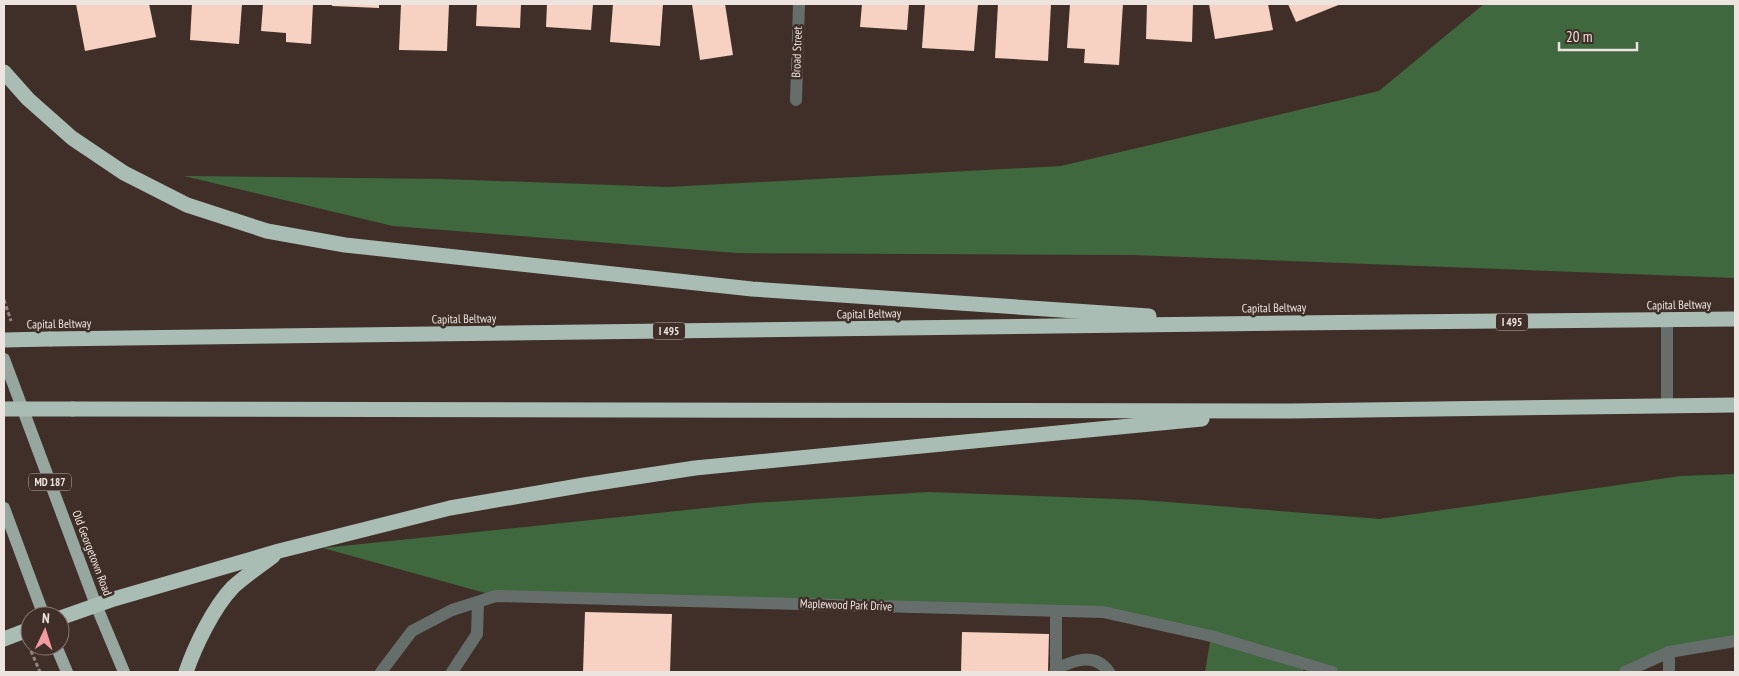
<svg xmlns="http://www.w3.org/2000/svg" width="1739" height="676" font-family="'PT Sans Narrow',sans-serif">
<style>
.forest{fill:#40683e}
.building{fill:#f7d1c1}
.lines{fill:none;stroke-linecap:round;stroke-linejoin:round}
.path{stroke:#938680;stroke-width:3;stroke-dasharray:4 2.5;stroke-linecap:butt}
.minor{stroke:#656e6a;stroke-width:12}
.major{stroke:#96a79f;stroke-width:12}
.highway{stroke:#a9bdb4;stroke-width:15}
.highway-bridge{stroke:#a9bdb4;stroke-width:15}
.labels{text-anchor:middle;stroke-width:5;stroke-linejoin:round;paint-order:stroke}
.shield{fill:#3f2f28;stroke:#baaea8;stroke-width:1}
.shield-label{font-size:11px;font-weight:bold;fill:#eee4df}
.street-label{font-size:12px;fill:#eee4df;stroke:#3f2f28}
</style>
<rect width="100%" height="100%" fill="#3f2f28"/>
<!-- forest -->
<g class="forest">
<path d="M1484 4H1735V278L1132 255 737 253 393 226 184 176 442 179 668 187 1061 166 1379 91Z"/>
<path d="M1735 474V641L1669 652 1625 672H1332L1304 664 1303 672H1205L1211 636 1103 612 496 596 323 548 753 503 928 492 1143 500 1380 519 1681 476Z"/>
</g>
<!-- building -->
<g class="building">
<path d="M76 4H149L156 37 85 51Z"/>
<path d="M192 4H242L239 44 190 40Z"/>
<path d="M263 4H313L311 44 286 42V33L261 31Z"/>
<path d="M332 4H379V8L332 6Z"/>
<path d="M401 4H449L447 51 399 50Z"/>
<path d="M477 4H521L520 28 476 26Z"/>
<path d="M547 4H593L591 30 546 27Z"/>
<path d="M613 4H663L660 46 610 42Z"/>
<path d="M692 4H725L733 55 700 60Z"/>
<path d="M862 4H909L907 30 860 27Z"/>
<path d="M925 4H978L974 51 922 48Z"/>
<path d="M998 4H1051L1048 61 995 58Z"/>
<path d="M1070 4H1123L1119 65 1084 63 1085 49 1067 48Z"/>
<path d="M1147 4H1193L1192 42 1146 39Z"/>
<path d="M1209 4H1268L1273 30 1215 39Z"/>
<path d="M1288 4H1341L1296 22Z"/>
<path d="M585 612 672 614 670 672H583Z"/>
<path d="M962 632 1049 634 1048 672H961Z"/>
</g>
<g class="lines">
<!-- path -->
<g class="path">
<path d="M4 300 11 321"/>
<path d="M31 651 40 672"/>
</g>
<!-- minor -->
<g class="minor">
<path d="M796 100 799 4"/>
<path d="M1667 405V321"/>
<path d="M1056 669V611"/>
<path d="M381 672 412 631 452 610 496 596 1103 612 1211 636 1332 672"/>
<path d="M452 672 477 634 478 602"/>
<path d="M1055 672 1056 669C1074 660 1095 652 1109 672"/>
<path d="M1625 672 1669 652 1735 641"/>
<path d="M1669 672V652"/>
</g>
<!-- major -->
<g class="major">
<path d="M4 359 96 605 124 672"/>
<path d="M4 508 44 616"/>
<path d="M56 646 67 672"/>
</g>
<!-- highway -->
<g class="highway">
<path d="M4 72 28 99 72 138 124 173 187 205 267 231 345 245 752 289 1149 316"/>
<path d="M50 339 1288 323 1735 319"/>
<path d="M73 409 1291 411 1735 405"/>
<path d="M60 618 114 599 279 551 450 508 584 485 695 468 1202 419"/>
<path d="M4 639 30 629"/>
<path d="M186 672C195 646 213 608 233 587 245 576 260 566 273 556"/>
</g>
<!-- highway-bridge -->
<g class="highway-bridge">
<path d="M4 340 50 339"/>
<path d="M4 409H73"/>
</g>
</g>
<g class="labels">
<!-- shield labels -->
<g class="shield">
<rect x="1496" y="313.5" width="32" height="17" rx="4"/>
<rect x="653" y="322.5" width="32" height="17" rx="4"/>
<rect x="29" y="473.5" width="42" height="17" rx="4"/>
</g>
<g class="shield-label">
<text x="1512" y="326">I 495</text>
<text x="669" y="335">I 495</text>
<text x="50" y="486">MD 187</text>
</g>
<!-- street labels -->
<g class="street-label">
<text transform="translate(797 52) rotate(-88)" y="4">Broad Street</text>
<text transform="translate(1679 305) rotate(-1)" y="4">Capital Beltway</text>
<text transform="translate(1274 308) rotate(-1)" y="4">Capital Beltway</text>
<text transform="translate(869 314) rotate(-1)" y="4">Capital Beltway</text>
<text transform="translate(464 319) rotate(-1)" y="4">Capital Beltway</text>
<text transform="translate(59 324) rotate(-1)" y="4">Capital Beltway</text>
<text transform="translate(92 553) rotate(69)" y="4">Old Georgetown Road</text>
<text transform="translate(846 605) rotate(2)" y="4">Maplewood Park Drive</text>
</g>
</g>
<!-- border -->
<rect width="1739" height="676" fill="none" stroke="#eee4df" stroke-width="10"/>
<!-- north arrow -->
<g transform="translate(45 631) rotate(4)"><circle r="24" fill="#3f2f28" stroke="#857771"/>
<path d="M0-4L9 19L0 12L-9 19Z" fill="#f49aa1"/>
<text y="-8" font-size="14" font-weight="bold" text-anchor="middle" fill="#eee4df">N</text>
</g>
<!-- scale -->
<path d="M1559 42v8h78v-8" fill="none" stroke="#eee4df" stroke-width="2.5"/>
<text x="1566" y="42" font-size="15" fill="#eee4df" stroke="#3f2f28" stroke-width="4" paint-order="stroke">20 m</text>
</svg>
